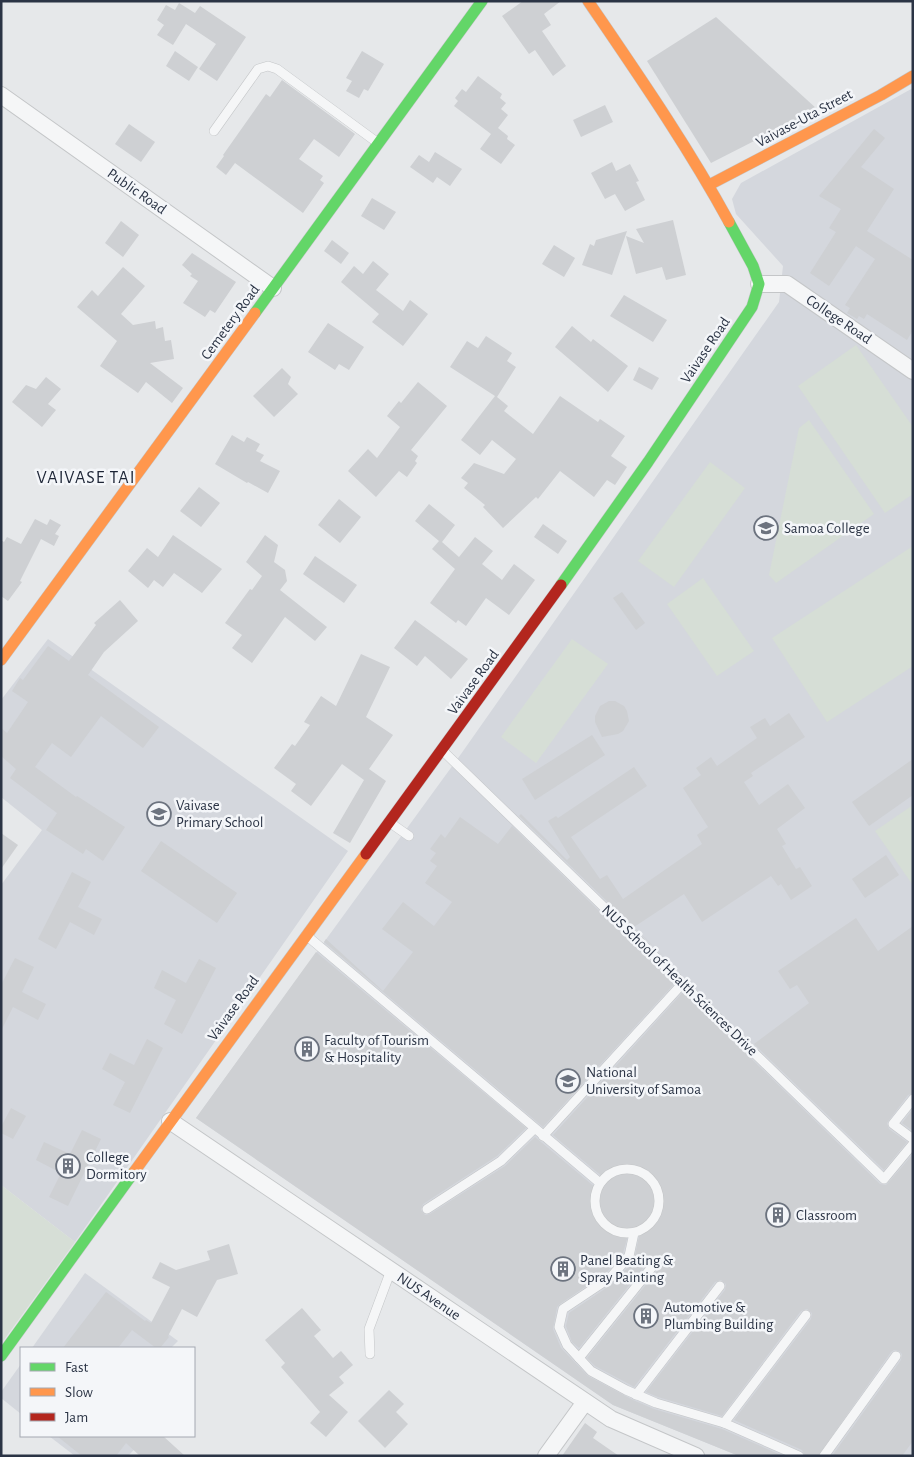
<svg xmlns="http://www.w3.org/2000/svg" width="914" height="1457" font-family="'Alegreya Sans',sans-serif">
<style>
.built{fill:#d4d7dd}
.green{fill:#d6ded6}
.building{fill:#ced0d3}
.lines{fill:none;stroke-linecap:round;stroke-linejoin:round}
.lane-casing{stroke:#c4c6c8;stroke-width:10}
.street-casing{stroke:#c4c6c8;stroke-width:18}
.fast-casing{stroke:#c4c6c8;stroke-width:12}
.slow-casing{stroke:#c4c6c8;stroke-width:12}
.jam-casing{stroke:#c4c6c8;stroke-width:12}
.lane{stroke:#f5f6f7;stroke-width:9}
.street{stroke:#f5f6f7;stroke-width:16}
.fast{stroke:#63d668;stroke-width:11}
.slow{stroke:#ff974d;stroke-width:11}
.jam{stroke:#b3261e;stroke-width:11}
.labels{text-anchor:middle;stroke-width:5;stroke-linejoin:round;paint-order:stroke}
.street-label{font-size:15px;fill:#2b3445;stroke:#f4f6f9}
.poi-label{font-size:15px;fill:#2b3445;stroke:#f4f6f9;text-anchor:start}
.quarter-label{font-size:18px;letter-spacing:1px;fill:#1d2536;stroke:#f4f6f9}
</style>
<rect width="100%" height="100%" fill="#e6e8ea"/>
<!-- built -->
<g class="built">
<path d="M913 88V1456H739L613 1405 196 1118 461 754 779 302 783 266 736 214 732 199 741 183Z"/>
<path d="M48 639 348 851 75 1242 1 1185V885L42 830 1 797V700Z"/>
<path d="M85 1273 178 1341 171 1348H32Z"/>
<path d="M21 1364V1414L1 1398V1392Z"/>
<path d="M49 1436H147L128 1456H75Z"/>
</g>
<!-- green -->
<g class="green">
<path d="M856 345 913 427V494L885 513 798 386Z"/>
<path d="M809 420 874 514 776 583 769 575 799 428Z"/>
<path d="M710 462 745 488 674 587 638 561Z"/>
<path d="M913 546V666L827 722 772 638Z"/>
<path d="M703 578 754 651 717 676 667 604Z"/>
<path d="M572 639 608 664 536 763 501 737Z"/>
<path d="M913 805V884H912L875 831Z"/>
<path d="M1 1185 75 1242 1 1344Z"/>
</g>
<!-- building -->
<g class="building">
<path d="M523 1H561L544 14 551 25 542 31 566 66 553 76 535 50 529 54 502 16Z"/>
<path d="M179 3 195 13 200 6 246 37 217 81 199 69 216 44 186 24 173 45 157 35 164 25 157 20 166 5 175 10Z"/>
<path d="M716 17 817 109 711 163 647 61Z"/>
<path d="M175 51 198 67 189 81 166 66Z"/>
<path d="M362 51 384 64 368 91 364 89 359 98 346 91 352 81 346 78Z"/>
<path d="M478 76 502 94 500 98 506 103 501 109 508 115 498 128 508 136 507 139 515 145 501 164 480 149 491 134 454 106 458 101 455 98 462 89 466 92Z"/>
<path d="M282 80 355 134 339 157 314 139 299 159 323 176 320 180 324 183 303 213 235 163 226 175 216 167 224 156 223 155 266 94 270 97Z"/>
<path d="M605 105 613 122 581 137 573 120Z"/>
<path d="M129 124 155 142 141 162 115 144Z"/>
<path d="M874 129 885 138 861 167 894 189 867 231 913 260V330L907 340 867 314 864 319 859 316 857 319 847 313 850 308 845 305 875 259 856 246 829 286 810 273 836 232 829 228 841 209 819 196Z"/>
<path d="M435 152 462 169 450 186 437 177 433 183 410 167 419 155 429 162Z"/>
<path d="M612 162 616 171 630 164 639 181 636 182 645 200 625 211 615 194 605 199 591 173Z"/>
<path d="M372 198 396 212 384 230 361 216Z"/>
<path d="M673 220 686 275 666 280 662 267 636 274 626 236 644 243 636 229Z"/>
<path d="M121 221 139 235 123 257 105 243Z"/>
<path d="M627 231 612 275 582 265 590 244 594 246 596 240Z"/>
<path d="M332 240 349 253 341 264 324 251Z"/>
<path d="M554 245 575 258 564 277 542 264Z"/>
<path d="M192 253 236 282 215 313 210 310 205 317 183 303 198 281 190 276 192 274 182 265Z"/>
<path d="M373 261 389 274 376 290 403 311 410 300 428 314 403 346 372 322 379 314 341 282 354 266 363 274Z"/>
<path d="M123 267 145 286 121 314 133 325 155 321 156 329 163 327 165 341 171 340 174 359 150 363 183 388 172 403 146 382 138 393 100 366 117 341 77 307 92 290 98 296Z"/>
<path d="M624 295 667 320 653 342 610 316Z"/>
<path d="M328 323 364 347 349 370 339 364 335 370 308 352Z"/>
<path d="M572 326 591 342 593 339 628 366 608 392 555 347Z"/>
<path d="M486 336 512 353 507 361 516 367 497 397 508 406 504 411 533 434 560 396 598 422 600 419 625 436 611 456 627 467 615 485 607 480 594 497 560 471 538 499 536 497 503 528 483 507 485 505 464 488 468 483 461 478 474 463 504 474 516 459 492 440 480 455 461 440 495 396 450 367 467 341 478 348Z"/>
<path d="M639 367 659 378 652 390 633 380Z"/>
<path d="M282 368 291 377 288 384 298 394 274 417 253 396Z"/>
<path d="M46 377 61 389 48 404 56 410 42 427 12 402 26 385 36 389Z"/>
<path d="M418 382 447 406 411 450 418 456 415 461 417 463 407 477 399 471 376 497 348 471 368 449 377 458 400 427 387 416 399 401 401 403Z"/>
<path d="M232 435 244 442 247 437 260 444 256 451 264 455 260 461 280 471 268 493 248 482 247 483 215 464Z"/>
<path d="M199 487 220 503 201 527 180 511Z"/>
<path d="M339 499 361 517 340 543 318 525Z"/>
<path d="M429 504 455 525 442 542 459 557 475 537 493 551 482 564 502 580 514 564 535 580 509 615 486 598 466 626 458 620 456 623 430 603 455 569 432 549 439 541 415 521Z"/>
<path d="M35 519 47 525 50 519 61 525 55 534 59 536 54 546 41 539 20 581 22 582 8 601 1 596V540L4 542 7 537 21 544Z"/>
<path d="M543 524 567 541 558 554 534 537Z"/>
<path d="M173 535 222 569 202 593 174 573 163 587 154 580 148 588 128 571 147 548 158 557Z"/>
<path d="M265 535 278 545 274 562 285 570 287 581 280 590 327 627 315 641 285 617 252 663 232 648 242 635 225 623 250 589 252 590 262 576 246 562Z"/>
<path d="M315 556 357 585 344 603 303 574Z"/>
<path d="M622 592 645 623 636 630 613 598Z"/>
<path d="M120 600 138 621 104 652 88 675 159 727 143 748 101 716 71 757 52 743 35 767 76 797 77 796 125 827 103 861 86 849 83 854 46 830 57 813 10 778 16 769 1 756V728L7 733 28 702 12 691 20 678 23 680 48 646 69 661 96 625 94 623Z"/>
<path d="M415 620 468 659 451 679 425 656 417 666 394 648Z"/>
<path d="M361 654 390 667 366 717 393 735 369 769 386 781 350 843 333 833 364 780 342 764 311 806 291 791 296 784 274 768 292 744 295 746 310 725 304 722 321 696 336 706Z"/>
<path d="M609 701H615L624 706 627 711 629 721 623 731 618 734 602 737 595 722V716L600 706Z"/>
<path d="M789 713 805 737 751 773 753 776 744 782 759 805 788 784 805 808 777 829 786 844 782 846 796 869 800 867 812 886 791 900 781 884 778 886 771 876 702 922 684 894 634 927 683 975 519 816 521 814 567 860 570 857 548 821 556 816 558 818 634 767 647 786 571 837 600 879 607 875 623 899 702 844 697 835 708 827 683 788 701 775 696 768 711 757 717 766 757 738 750 727 765 718 770 726Z"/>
<path d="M592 735 605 755 535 800 522 779Z"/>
<path d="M913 759V795L869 826 852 802Z"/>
<path d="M460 817 498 844 512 826 674 984 543 1127 324 942 326 939 383 991 413 952 382 929 403 902 434 926 452 902 425 883 437 866 430 861 436 853 430 849 441 834 445 838Z"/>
<path d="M1 833 18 845 1 869Z"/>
<path d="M161 841 237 893 217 923 141 871Z"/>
<path d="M886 855 899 875 865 898 852 879Z"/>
<path d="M72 872 91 882 78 907 102 919 94 935 70 922 56 949 38 939Z"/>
<path d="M856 918 878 951 913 926V1093L908 1095 887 1123 889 1129 907 1142 884 1170 754 1044 809 1003 797 985 790 989 778 971Z"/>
<path d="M316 952 526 1128 497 1156 423 1204 421 1210 425 1215 430 1214 505 1166 535 1137 596 1188 599 1189 604 1187 606 1184 604 1178 553 1135 683 992 880 1184 886 1185 888 1183 913 1154V1441L902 1456H832L901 1360 902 1354 899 1351 894 1350 891 1352 818 1456H805L802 1450 734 1420 811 1319 812 1313 807 1309 801 1311 722 1416 658 1397 646 1392 725 1290 726 1284 721 1280 715 1282 634 1387 629 1384 595 1366 587 1358 657 1271 658 1267 656 1262 652 1261 647 1263 579 1348 572 1342 566 1326 569 1313 615 1282 634 1260 640 1232 636 1227 630 1228 623 1253 607 1272 560 1304 557 1307 553 1329 561 1348 588 1376 633 1400 654 1409 722 1429 783 1456H739L613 1405 196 1118Z"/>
<path d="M15 958 34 967 22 992 46 1004 38 1020 13 1007 1 1031V985Z"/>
<path d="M199 959 216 968 182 1034 164 1024 176 1000 154 988 162 970 186 983Z"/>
<path d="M147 1039 163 1048 130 1113 113 1105 125 1082 102 1069 110 1053 134 1065Z"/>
<path d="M11 1108 26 1116 13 1139 1 1133V1127Z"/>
<path d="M913 1109V1131L902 1123Z"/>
<path d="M82 1130 101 1139 68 1206 49 1197 61 1173 36 1160 44 1142 70 1154Z"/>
<path d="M229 1244 238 1274 217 1280 197 1317 182 1309 168 1336 169 1337 160 1348H156L132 1330 118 1348H63L106 1292 145 1321 146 1320 151 1323 170 1287 152 1278 160 1262 176 1270 210 1260 207 1251Z"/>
<path d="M302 1308 321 1330 314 1336 333 1358 341 1351 353 1365 339 1377 344 1383 329 1395 348 1412 326 1437 310 1423 320 1412 281 1367 285 1363 265 1340Z"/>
<path d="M389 1390 404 1404 396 1412 408 1424 385 1448 358 1421Z"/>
<path d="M585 1423 597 1432 593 1438 619 1456H562Z"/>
<path d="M57 1436H163L185 1456H140L126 1443 116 1456H82Z"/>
</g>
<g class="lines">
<!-- lane casing -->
<g class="lane-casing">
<g id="lane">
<path d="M214 131 258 69 268 66 277 69 378 143"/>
<path d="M442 750 884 1179 913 1144"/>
<path d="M389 822 409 836"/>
<path d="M306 935 600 1183"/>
<path d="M913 1099 893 1124 913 1139"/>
<path d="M543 1136 683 983"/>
<circle cx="627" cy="1201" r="32"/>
<path d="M427 1209 501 1161 534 1129"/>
<path d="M634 1233 629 1256 611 1277 563 1309 559 1327 567 1345 591 1371 626 1390 656 1403 724 1423 799 1456"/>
<path d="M370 1354 369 1329 391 1270"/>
<path d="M579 1358 652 1267"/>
<path d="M636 1395 720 1286"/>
<path d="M724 1423 806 1315"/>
<path d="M824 1456 896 1356"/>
</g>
</g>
<!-- street casing -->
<g class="street-casing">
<g id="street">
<path d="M1 95 273 288"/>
<path d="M759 284H787L913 371"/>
<path d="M170 1121 611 1419 696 1456"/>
<path d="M546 1456 585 1402"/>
</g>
</g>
<!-- fast casing -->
<g class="fast-casing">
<g id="fast">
<path d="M255 313 482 1"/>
<path d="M561 585 648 462 752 307 759 284 753 266 729 222"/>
<path d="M1 1356 134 1172"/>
</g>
</g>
<!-- slow casing -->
<g class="slow-casing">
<g id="slow">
<path d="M588 1C637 73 687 145 729 222"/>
<path d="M709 185 881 95 913 76"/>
<path d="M1 660 255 313"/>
<path d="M134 1172 366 854"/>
</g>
</g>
<!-- jam casing -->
<g class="jam-casing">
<path id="jam" d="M366 854 561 585"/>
</g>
<!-- lane -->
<use href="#lane" class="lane"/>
<!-- street -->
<use href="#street" class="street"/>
<!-- fast -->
<use href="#fast" class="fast"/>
<!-- slow -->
<use href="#slow" class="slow"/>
<!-- jam -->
<use href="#jam" class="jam"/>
</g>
<!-- icons -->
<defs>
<g id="school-ring" transform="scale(1.25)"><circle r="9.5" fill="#f4f6f9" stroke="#6c737f" stroke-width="1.5"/><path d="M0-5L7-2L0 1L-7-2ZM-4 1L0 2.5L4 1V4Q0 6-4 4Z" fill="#6c737f"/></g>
<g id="building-ring" transform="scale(1.25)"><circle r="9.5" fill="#f4f6f9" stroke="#6c737f" stroke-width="1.5"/><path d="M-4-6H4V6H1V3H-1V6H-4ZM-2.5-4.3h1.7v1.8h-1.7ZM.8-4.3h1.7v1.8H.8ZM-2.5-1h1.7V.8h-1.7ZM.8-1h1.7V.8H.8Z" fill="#6c737f"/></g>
<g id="university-ring" transform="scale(1.25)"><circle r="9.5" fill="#f4f6f9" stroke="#6c737f" stroke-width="1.5"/><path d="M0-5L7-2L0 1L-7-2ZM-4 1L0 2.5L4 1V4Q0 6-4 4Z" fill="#6c737f"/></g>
</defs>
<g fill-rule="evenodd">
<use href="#school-ring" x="766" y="528"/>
<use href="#school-ring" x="159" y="814"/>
<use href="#building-ring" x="307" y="1049"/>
<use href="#university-ring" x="568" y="1081"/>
<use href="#building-ring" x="68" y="1166"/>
<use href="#building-ring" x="778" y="1215"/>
<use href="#building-ring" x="563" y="1269"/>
<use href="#building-ring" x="646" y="1316"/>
</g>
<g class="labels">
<!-- street labels -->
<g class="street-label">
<text transform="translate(804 118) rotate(-28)" y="5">Vaivase-Uta Street</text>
<text transform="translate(137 191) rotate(35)" y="5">Public Road</text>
<text transform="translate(839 319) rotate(34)" y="5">College Road</text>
<text transform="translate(230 322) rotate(-54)" y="5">Cemetery Road</text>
<text transform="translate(705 350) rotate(-56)" y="5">Vaivase Road</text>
<text transform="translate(473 682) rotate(-54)" y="5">Vaivase Road</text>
<text transform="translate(680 980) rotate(44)" y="5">NUS School of Health Sciences Drive</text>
<text transform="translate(233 1008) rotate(-54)" y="5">Vaivase Road</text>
<text transform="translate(429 1296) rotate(34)" y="5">NUS Avenue</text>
</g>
<!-- poi labels -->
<g class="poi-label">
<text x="784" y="533">Samoa College</text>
<text x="176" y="810">Vaivase<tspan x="176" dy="17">Primary School</tspan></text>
<text x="324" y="1045">Faculty of Tourism<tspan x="324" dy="17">&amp; Hospitality</tspan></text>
<text x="586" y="1077">National<tspan x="586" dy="17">University of Samoa</tspan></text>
<text x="86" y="1162">College<tspan x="86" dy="17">Dormitory</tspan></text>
<text x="796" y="1220">Classroom</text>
<text x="580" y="1265">Panel Beating &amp;<tspan x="580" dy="17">Spray Painting</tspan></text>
<text x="664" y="1312">Automotive &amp;<tspan x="664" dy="17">Plumbing Building</tspan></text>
</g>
<!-- quarter labels -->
<g class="quarter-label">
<text x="86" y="483">VAIVASE TAI</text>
</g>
</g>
<!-- border -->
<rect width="914" height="1457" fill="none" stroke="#2b3445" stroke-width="5"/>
<!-- legend -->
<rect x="20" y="1347" width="175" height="90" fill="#f4f6f9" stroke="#a4a8b1"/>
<rect x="30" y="1363" width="25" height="8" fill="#63d668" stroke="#a4a8b1"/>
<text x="65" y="1372" font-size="15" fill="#2b3445">Fast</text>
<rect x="30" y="1388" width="25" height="8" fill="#ff974d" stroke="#a4a8b1"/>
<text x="65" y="1397" font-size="15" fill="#2b3445">Slow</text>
<rect x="30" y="1413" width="25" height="8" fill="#b3261e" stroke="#a4a8b1"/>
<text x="65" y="1422" font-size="15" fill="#2b3445">Jam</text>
</svg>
